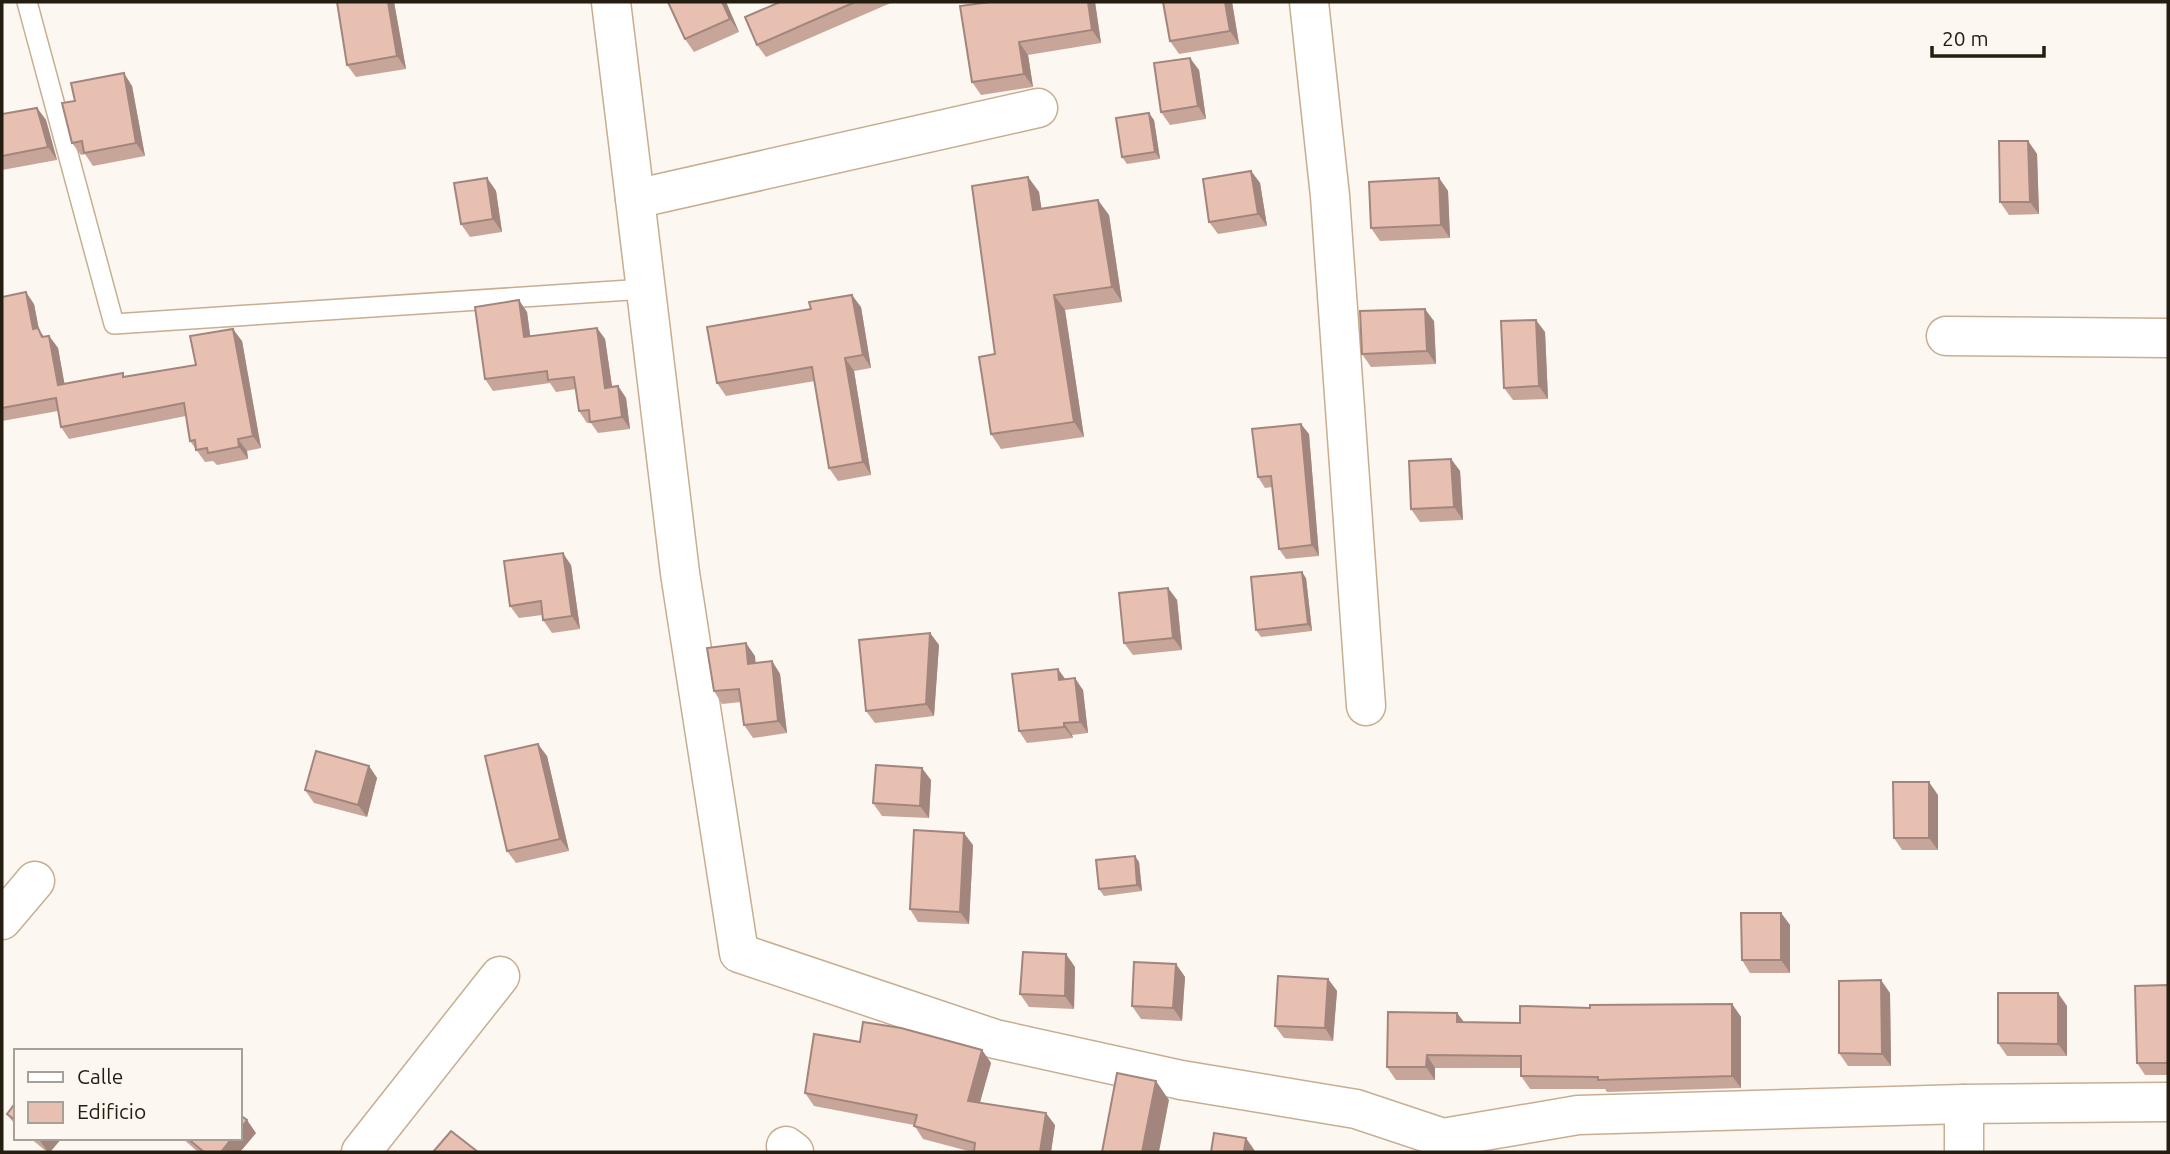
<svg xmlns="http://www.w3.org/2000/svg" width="2170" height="1154" font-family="Ubuntu,sans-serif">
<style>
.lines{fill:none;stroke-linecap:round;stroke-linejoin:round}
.service-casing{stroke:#c7ae91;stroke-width:22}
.minor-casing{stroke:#c7ae91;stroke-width:41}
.service{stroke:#fff;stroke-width:19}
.minor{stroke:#fff;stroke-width:38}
.wall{fill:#c8a599}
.shaded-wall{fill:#a2867d}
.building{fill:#e8c0b2;stroke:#a2867d;stroke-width:2}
</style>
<rect width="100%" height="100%" fill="#fcf7f1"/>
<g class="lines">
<!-- service casing -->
<g class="service-casing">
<path id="service" d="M27 2 114 324 645 289"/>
</g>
<!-- minor casing -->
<g class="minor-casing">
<g id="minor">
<path d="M611 2 635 199 1038 108"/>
<path d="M1309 2 1330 196 1366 706"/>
<path d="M635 199 680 573 739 953 995 1039 1181 1080 1356 1109 1443 1138 1578 1115 1964 1104 2168 1102"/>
<path d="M1946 336 2168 338"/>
<path d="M2 920 35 881"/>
<path d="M786 1146 794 1152"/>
<path d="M361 1152 500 976"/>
<path d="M1964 1152V1104"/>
</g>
</g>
<!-- service -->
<use href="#service" class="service"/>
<!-- minor -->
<use href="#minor" class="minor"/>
</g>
<!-- wall -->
<g class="wall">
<path d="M394 2 406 69 356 77 347 65Z"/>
<path d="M726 2 739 32 694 52 685 39Z"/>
<path d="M780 2H893L766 57 757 45Z"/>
<path d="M990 2H1095L1101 43 1028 55 1033 87 981 95 972 82Z"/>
<path d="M1163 2H1232L1239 44 1179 54 1170 41Z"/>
<path d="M1199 70 1206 119 1170 125 1161 112Z"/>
<path d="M132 86 145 156 93 166 85 154 81 155 72 143 75 101Z"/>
<path d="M37 108 46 120 57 160 2 170V114Z"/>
<path d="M1154 120 1160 159 1127 164 1122 157Z"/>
<path d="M2028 141 2037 154 2039 214 2009 215 2000 202Z"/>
<path d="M1251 171 1260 183 1267 226 1218 234 1209 222Z"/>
<path d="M1028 177 1039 192 1041 209 1109 215 1122 302 1065 310 1084 437 1001 449 991 434 995 354Z"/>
<path d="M487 178 496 191 502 232 470 237 461 224Z"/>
<path d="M1439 178 1448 191 1450 238 1380 241 1371 228Z"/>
<path d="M2 297 34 304 39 330 44 337 49 336 58 348 64 384 125 377 196 365 242 341 261 448 247 451 248 459 217 465 213 461 205 462 190 441 186 416 69 439 61 427 58 411 2 421Z"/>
<path d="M861 307 871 368 854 371 871 475 838 481 829 468 815 381 726 396 717 383Z"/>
<path d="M527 312 530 336 597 328 605 339 612 387 618 386 626 398 630 429 598 433 591 423H587L579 411 576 389 556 392 550 383 493 391 485 379Z"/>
<path d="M1434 321 1436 364 1371 367 1362 354Z"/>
<path d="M1545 332 1548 399 1513 400 1504 388Z"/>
<path d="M1309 434 1319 556 1286 559 1279 549 1272 487 1265 488 1258 477Z"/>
<path d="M1451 459 1460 471 1463 520 1420 522 1411 509Z"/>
<path d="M571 565 580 629 552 633 543 620 542 615 519 618 510 606Z"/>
<path d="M1306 578 1312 631 1261 637 1256 630Z"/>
<path d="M1168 588 1177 600 1182 650 1133 655 1124 643Z"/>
<path d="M930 633 939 645 934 716 875 723 866 711Z"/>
<path d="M755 656V663L772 661 780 674 787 733 753 738 744 725 741 702 722 704 714 691Z"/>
<path d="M1066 679 1083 690 1088 733 1072 735 1073 738 1027 743 1019 731Z"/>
<path d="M547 756 569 851 516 863 507 851Z"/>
<path d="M369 766 377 778 367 817 314 803 305 790Z"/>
<path d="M931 780 929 818 882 816 873 803Z"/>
<path d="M1938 795V850H1902L1894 838Z"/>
<path d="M973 845 969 924 918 922 910 909Z"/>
<path d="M1139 862 1142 891 1104 896 1099 889Z"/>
<path d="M1781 913 1790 925V973H1750L1742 960Z"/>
<path d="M1176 964 1185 977 1182 1021 1141 1019 1132 1006Z"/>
<path d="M1075 967 1074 1009 1029 1007 1020 994Z"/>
<path d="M1328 979 1337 991 1333 1041 1284 1038 1275 1026Z"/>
<path d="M2168 985V1075H2145L2137 1063Z"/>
<path d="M1890 993 1891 1066H1848L1839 1053Z"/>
<path d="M1732 1004 1741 1017V1088L1607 1092 1605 1089H1530L1521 1076V1068H1435V1080H1396L1387 1067 1457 1013 1464 1022 1520 1023 1590 1008Z"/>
<path d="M2067 1006V1056H2007L1998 1043Z"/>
<path d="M860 1042 982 1050 991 1063 980 1102 1055 1125 1051 1152H972L923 1139 914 1125 814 1106 805 1093Z"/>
<path d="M16 1102V1126L7 1114Z"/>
<path d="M256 1133 240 1152H198L182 1138H240Z"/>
<path d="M30 1138H62L50 1152H47Z"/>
</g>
<!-- shaded-wall -->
<g class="shaded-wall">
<path d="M388 2H394L406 69 397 56Z"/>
<path d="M722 2H726L739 32 730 19Z"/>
<path d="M1088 2H1095L1101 43 1092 30Z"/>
<path d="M1225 2H1232L1239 44 1230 31Z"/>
<path d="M1019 42 1028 55 1033 87 1024 74Z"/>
<path d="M1190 58 1199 70 1206 119 1198 106Z"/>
<path d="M124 73 132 86 145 156 136 143Z"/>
<path d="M37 108 46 120 57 160 48 147Z"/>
<path d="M1149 113 1154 120 1160 159 1155 152Z"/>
<path d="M2028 141 2037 154 2039 214 2030 202Z"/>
<path d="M1251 171 1260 183 1267 226 1258 214Z"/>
<path d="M1028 177 1039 192 1044 225 1033 210Z"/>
<path d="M487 178 496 191 502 232 493 219Z"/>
<path d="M1439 178 1448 191 1450 238 1441 225Z"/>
<path d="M1098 200 1109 215 1122 302 1112 287Z"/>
<path d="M26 292 34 304 39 330 46 340 33 329Z"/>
<path d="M852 295 861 307 871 368 863 355Z"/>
<path d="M1054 295 1065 310 1084 437 1074 422Z"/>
<path d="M519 300 527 312 532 349 524 337Z"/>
<path d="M1425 309 1434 321 1436 364 1427 351Z"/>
<path d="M1536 320 1545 332 1548 399 1539 386Z"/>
<path d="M597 328 605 339 614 399 605 388Z"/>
<path d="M233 329 242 341 261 448 253 436Z"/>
<path d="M49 336 58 348 67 397 58 385Z"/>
<path d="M845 358 854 371 871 475 863 462Z"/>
<path d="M618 386 626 398 630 429 622 417Z"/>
<path d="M1301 424 1309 434 1319 556 1312 545Z"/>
<path d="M238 439 247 451 248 459 239 447Z"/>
<path d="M1451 459 1460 471 1463 520 1454 507Z"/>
<path d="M563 553 571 565 580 629 572 616Z"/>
<path d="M1302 572 1306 578 1312 631 1308 624Z"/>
<path d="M1168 588 1177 600 1182 650 1173 638Z"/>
<path d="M930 633 939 645 934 716 926 704Z"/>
<path d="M746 643 755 656 757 676 748 664Z"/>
<path d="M772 661 780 674 787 733 778 721Z"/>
<path d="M1058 669 1066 680H1059Z"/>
<path d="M1075 678 1083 690 1088 733 1080 722Z"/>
<path d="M1064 723 1072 735 1073 738 1064 727Z"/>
<path d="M538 744 547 756 569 851 560 839Z"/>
<path d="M369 766 377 778 367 817 358 805Z"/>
<path d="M922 768 931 780 929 818 920 806Z"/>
<path d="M1929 782 1938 795V850L1929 838Z"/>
<path d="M964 833 973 845 969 924 960 912Z"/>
<path d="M1135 856 1139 862 1142 891 1137 885Z"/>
<path d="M1781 913 1790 925V973L1781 960Z"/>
<path d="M1066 954 1075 967 1074 1009 1065 996Z"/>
<path d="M1176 964 1185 977 1182 1021 1173 1008Z"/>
<path d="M1328 979 1337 991 1333 1041 1325 1028Z"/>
<path d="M1881 980 1890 993 1891 1066 1882 1054Z"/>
<path d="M2058 993 2067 1006V1056L2058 1044Z"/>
<path d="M1732 1004 1741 1017V1088L1732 1076Z"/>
<path d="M1457 1013 1466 1025 1457 1022Z"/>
<path d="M982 1050 991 1063 977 1113 968 1101Z"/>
<path d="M1427 1055 1435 1068V1080L1426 1067Z"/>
<path d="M1156 1081 1169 1100 1159 1152H1142Z"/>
<path d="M1046 1113 1055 1125 1051 1152H1040Z"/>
<path d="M247 1120 256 1133 240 1152H221L232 1138H240V1129Z"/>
<path d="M42 1138H62L50 1152H48L40 1141Z"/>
<path d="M1246 1138 1255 1151 1254 1152 1244 1151Z"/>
</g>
<!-- building -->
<g class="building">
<path d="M337 2H388L397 56 347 65Z"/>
<path d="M668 2H722L730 19 685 39Z"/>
<path d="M780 2H855L757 45 745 17Z"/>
<path d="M990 2H1088L1092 30 1019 42 1024 74 972 82 960 6Z"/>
<path d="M1163 2H1225L1230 31 1170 41Z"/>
<path d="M1190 58 1198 106 1161 112 1154 63Z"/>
<path d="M124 73 136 143 84 153 82 141 72 143 62 103 75 101 71 83Z"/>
<path d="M37 108 48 147 2 156V114Z"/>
<path d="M1149 113 1155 152 1122 157 1116 118Z"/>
<path d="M1999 141H2028L2030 202H2000Z"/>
<path d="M1251 171 1258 214 1209 222 1203 179Z"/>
<path d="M1028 177 1033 210 1098 200 1112 287 1054 295 1074 422 991 434 979 357 995 354 972 186Z"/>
<path d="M487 178 493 219 461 224 454 183Z"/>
<path d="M1439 178 1441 225 1371 228 1369 182Z"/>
<path d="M26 292 33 329 38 328 42 337 49 336 58 385 123 373V377L196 365 190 336 233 329 253 436 238 439 239 447 208 453 207 448 196 450 195 440 190 441 184 403 61 427 56 398 2 408V297Z"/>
<path d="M852 295 863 355 845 358 863 462 829 468 812 367 717 383 707 327 811 309 809 302Z"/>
<path d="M519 300 524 337 597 328 605 388 618 386 622 417 590 422 589 410 579 411 574 377 548 380 547 371 485 379 475 307Z"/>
<path d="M1425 309 1427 351 1362 354 1360 311Z"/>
<path d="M1536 320 1539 386 1504 388 1501 321Z"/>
<path d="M1301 424 1312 545 1279 549 1271 476 1258 477 1252 429Z"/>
<path d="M1451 459 1454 507 1411 509 1409 461Z"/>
<path d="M563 553 572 616 543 620 541 601 510 606 504 561Z"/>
<path d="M1302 572 1308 624 1256 630 1251 577Z"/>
<path d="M1168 588 1173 638 1124 643 1119 593Z"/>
<path d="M930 633 926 704 866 711 859 640Z"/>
<path d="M746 643 748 664 772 661 778 721 744 725 739 689 714 691 707 648Z"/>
<path d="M1058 669 1059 680 1075 678 1080 722 1064 723V727L1019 731 1012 674Z"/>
<path d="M538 744 560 839 507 851 485 756Z"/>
<path d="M316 751 369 766 358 805 305 790Z"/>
<path d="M876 765 922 768 920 806 873 803Z"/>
<path d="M1893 782H1929V838H1894Z"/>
<path d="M914 830 964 833 960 912 910 909Z"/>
<path d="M1135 856 1137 885 1099 889 1096 860Z"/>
<path d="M1741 913H1781V960H1742Z"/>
<path d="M1023 952 1066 954 1065 996 1020 994Z"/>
<path d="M1134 962 1176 964 1173 1008 1132 1006Z"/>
<path d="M1278 976 1328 979 1325 1028 1275 1026Z"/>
<path d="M1881 980 1882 1054 1839 1053V981Z"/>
<path d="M2168 985V1063H2137L2135 986Z"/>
<path d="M1998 993H2058V1044L1998 1043Z"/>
<path d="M1732 1004V1076L1598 1080V1077L1521 1076V1056L1427 1055 1426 1067H1387L1388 1012 1457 1013V1022L1520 1023V1006L1590 1008V1005Z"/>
<path d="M863 1022 901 1028 982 1050 968 1101 1046 1113 1040 1152H974L975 1143 914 1126 917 1115 805 1093 814 1034 860 1042Z"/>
<path d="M1117 1073 1156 1081 1142 1152H1102Z"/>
<path d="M16 1102V1121L7 1114Z"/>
<path d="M240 1115 247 1120 240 1129Z"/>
<path d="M451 1131 478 1152H433Z"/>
<path d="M1214 1133 1246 1138 1244 1151 1251 1152H1211Z"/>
<path d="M187 1138H232L221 1152H204Z"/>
</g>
<!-- border -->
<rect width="2170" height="1154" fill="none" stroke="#261d11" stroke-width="7"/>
<!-- legend -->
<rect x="14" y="1049" width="228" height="91" fill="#fcf7f1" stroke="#a6a097" stroke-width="2"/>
<rect x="28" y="1072" width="35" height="10" fill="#ffffff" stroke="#a6a097" stroke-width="2"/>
<text x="77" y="1084" font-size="21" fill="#261d11">Calle</text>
<rect x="28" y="1102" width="35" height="21" fill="#e8c0b2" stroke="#a6a097" stroke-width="2"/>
<text x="77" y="1119" font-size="21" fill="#261d11">Edificio</text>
<!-- scale -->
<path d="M1932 46v10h112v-10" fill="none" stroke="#261d11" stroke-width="3.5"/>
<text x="1942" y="46" font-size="21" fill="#261d11" stroke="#fcf7f1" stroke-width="5" paint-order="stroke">20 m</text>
</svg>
